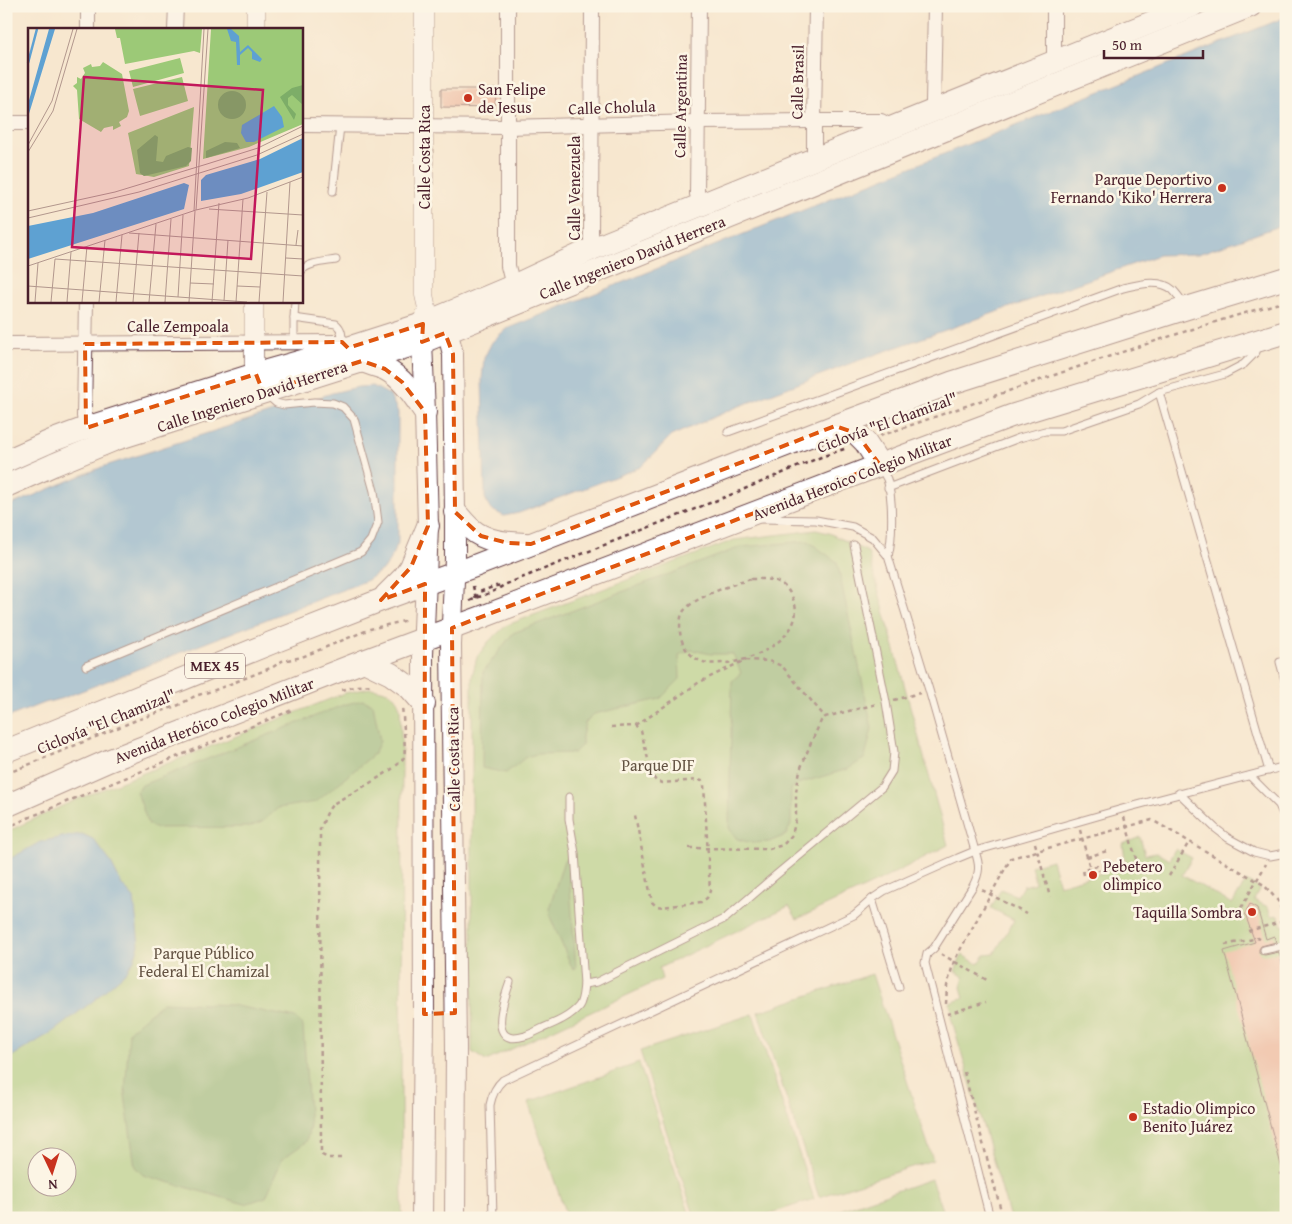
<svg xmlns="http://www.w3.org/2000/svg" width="1292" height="1224" font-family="'Gentium Book Plus',serif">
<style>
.green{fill:#9cc977;stroke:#737451;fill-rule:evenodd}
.forest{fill:#7dad68;stroke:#64664a}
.water{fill:#5ea1d2;stroke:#54607e}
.building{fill:#eaa68f}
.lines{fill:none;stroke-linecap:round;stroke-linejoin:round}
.service-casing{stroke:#643d44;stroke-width:9}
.minor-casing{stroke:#643d44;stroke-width:16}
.tertiary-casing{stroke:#643d44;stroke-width:19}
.secondary-casing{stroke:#643d44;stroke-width:22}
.primary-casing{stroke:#643d44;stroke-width:24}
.path{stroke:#643d44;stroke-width:2.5;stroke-dasharray:4 4;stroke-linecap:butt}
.service{stroke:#fff;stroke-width:7}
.minor{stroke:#fff;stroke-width:14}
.tertiary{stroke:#fff;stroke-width:18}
.secondary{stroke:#fff;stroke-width:20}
.primary{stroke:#fff;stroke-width:22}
.marked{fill:none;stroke:#e0560e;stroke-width:4;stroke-dasharray:10 6;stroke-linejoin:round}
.poi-dot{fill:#c8321e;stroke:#fcf5e5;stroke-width:2}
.labels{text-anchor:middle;stroke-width:5;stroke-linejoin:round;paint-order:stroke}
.shield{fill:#fcf5e5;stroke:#7f5f63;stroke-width:1}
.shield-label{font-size:15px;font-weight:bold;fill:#4a1f2b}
.street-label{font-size:16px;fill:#4a1f2b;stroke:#fcf5e5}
.poi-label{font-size:16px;fill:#4a1f2b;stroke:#fcf5e5;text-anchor:start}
.park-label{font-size:16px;fill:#635242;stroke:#fcf5e5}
.inset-river{fill:none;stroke:#5ea1d2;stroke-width:2.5}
.inset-road{fill:none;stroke:#b2978d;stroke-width:1}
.view{fill:#c2185b;fill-opacity:0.15;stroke:#c2185b;stroke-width:2.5}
.inset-edge{fill:none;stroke:#4a1f2b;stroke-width:2.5}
</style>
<rect width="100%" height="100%" fill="#fcf5e5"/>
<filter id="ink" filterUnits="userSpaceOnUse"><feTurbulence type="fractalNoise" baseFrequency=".02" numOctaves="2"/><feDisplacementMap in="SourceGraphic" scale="10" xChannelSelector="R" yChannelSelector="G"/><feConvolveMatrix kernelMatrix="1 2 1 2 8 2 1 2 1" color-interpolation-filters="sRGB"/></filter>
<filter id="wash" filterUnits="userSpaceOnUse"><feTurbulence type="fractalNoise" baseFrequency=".0096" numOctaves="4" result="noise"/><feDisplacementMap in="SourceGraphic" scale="20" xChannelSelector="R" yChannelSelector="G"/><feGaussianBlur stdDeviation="1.12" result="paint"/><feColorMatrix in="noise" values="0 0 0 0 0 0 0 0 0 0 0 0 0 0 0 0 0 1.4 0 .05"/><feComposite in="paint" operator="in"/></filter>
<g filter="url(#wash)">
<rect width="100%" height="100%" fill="#f7e7cf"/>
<!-- green -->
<g class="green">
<path d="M816 530 829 533 868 552 948 845 881 880 797 919 789 906 659 968 662 979 486 1061 472 1052V676L477 657 489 641 507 625 734 540Z"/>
<path d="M370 688C385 690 396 692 400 708L402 756 401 1092 402 1218H6V832L73 801 345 693ZM38 1156H68V1186H38Z"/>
<path d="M1140 837 1145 855 1157 853 1169 860 1175 849 1192 858 1182 875 1232 904 1246 881 1260 889 1254 900 1268 907 1271 916 1278 915 1282 926 1286 925V1218H1010L951 1017 953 1014 950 1003 964 998 961 987 964 977 955 971 962 955 978 964 985 955 994 954 1014 920 991 908 1001 889 1017 896 1023 886 1035 883 1031 866 1052 860 1059 885 1126 866 1123 844Z"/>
<path d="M872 974 933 1160 819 1197 758 1012Z"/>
<path d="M753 1014 814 1199 757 1218H695L640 1051Z"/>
<path d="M639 1063 691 1218H567L528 1102Z"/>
<path d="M931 1179 945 1218H817Z"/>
</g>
<!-- forest -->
<g class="forest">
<path d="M808 541 837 562 872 728 865 758 848 769 797 784 791 789V824L786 835 769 842 752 843 737 839 729 828 732 681 741 673 733 654H711L692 650 679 655 680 679 660 699 594 714 585 723 582 736V745L574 753 537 754 526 757 506 773 482 768 483 672 513 633 741 547Z"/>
<path d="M362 700 373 704 380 741 374 754 316 802 278 808 262 822 249 827 156 828 148 824 137 792 142 785 343 705Z"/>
<path d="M564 860H568L576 968 573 970 551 919 549 909Z"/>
<path d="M163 1002 231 1005 296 1018 303 1026 310 1127 306 1142 282 1159 266 1197 245 1204 143 1175 135 1167 125 1095 129 1031Z"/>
</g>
<!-- water -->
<g class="water">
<path d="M1286 17V224L1198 254 1159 255 860 360 737 407 671 436 641 467 519 513 504 516 490 509 485 498 482 379 484 358 492 342 506 329Z"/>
<path d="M373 386 390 395 398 412V543L386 567 368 580 63 698 41 704 6 718V507L102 467 332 393 358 387Z"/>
<path d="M82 834 93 839 110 861 122 885 134 898 139 945 134 960 126 972 93 1001 54 1031 6 1060V861L40 842 62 837Z"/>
</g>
<g id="blocks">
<!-- building -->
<g class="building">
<path d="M441 89H496L495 108 441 107Z"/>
<path d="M1250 904 1257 908 1266 939 1274 936 1276 942 1261 946 1259 949V952L1260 954 1265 955 1279 952 1286 979V1168L1282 1169 1224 951 1255 942 1246 917 1244 915Z"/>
</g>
</g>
</g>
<g filter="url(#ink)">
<use href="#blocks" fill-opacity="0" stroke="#643d44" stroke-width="1"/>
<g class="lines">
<!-- service casing -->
<g class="service-casing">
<g id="service">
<path d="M333 191 340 126"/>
<path d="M301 271C309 262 325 262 336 260"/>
<path d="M294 318 295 301"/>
<path d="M294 343V318L336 324C342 329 342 335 342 342"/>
<path d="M1159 392 1269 771"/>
<path d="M728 432 1123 288C1137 285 1160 278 1173 290 1177 294 1181 300 1185 305"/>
<path d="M882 468C883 472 885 476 887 479 893 497 893 538 888 556"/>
<path d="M888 488 1019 438 1045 431H1061L1139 404 1159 392 1225 374 1244 364 1256 352 1257 346"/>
<path d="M1286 660 1280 662 1286 684"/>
<path d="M86 666 361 552 371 540 378 522 374 491 354 419 343 407 333 403 314 402 284 405 276 403 267 395"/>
<path d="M1250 776 1279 805 1286 821"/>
<path d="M1179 793 1215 828 1228 838 1254 852 1270 856 1286 853"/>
<path d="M872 899 899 987"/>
<path d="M1264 950 1286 945"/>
<path d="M510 982C504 999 486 1048 525 1036 531 1034 537 1031 543 1028 555 1023 570 1017 579 1006 583 1000 583 992 584 984L575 853 569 819V797"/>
<path d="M584 984 597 982 726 918 776 875 882 787 892 771 894 752 886 702 854 545"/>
<path d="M493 1218 490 1105C492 1095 495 1087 503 1080L854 915 861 909 872 899 884 891 958 858 975 851 929 690 888 556 873 538 853 527 816 520 761 519"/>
<path d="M990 1218 925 963 927 954 934 948 973 886C980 872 980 866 975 851L1122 809 1286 766"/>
</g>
</g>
<!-- minor casing -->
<g class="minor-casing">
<g id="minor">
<path d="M88 6V29"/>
<path d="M508 6V266L513 286"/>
<path d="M592 6 591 238 592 249"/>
<path d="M699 6 697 194 700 205"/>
<path d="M935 6 933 102 936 110"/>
<path d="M1054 6V54L1055 62"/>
<path d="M175 29 176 6"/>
<path d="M6 123H29"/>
<path d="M301 125 507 127 697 122 814 121H881L892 127"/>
<path d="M816 158 814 151V121L816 6"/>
<path d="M6 344 342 342 344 345"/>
<path d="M86 428 84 416 86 301"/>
</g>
</g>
<!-- tertiary casing -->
<g class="tertiary-casing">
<g id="tertiary">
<path d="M256 29V6"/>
<path d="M254 301V365L256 374 260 385"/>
<path d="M423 324 427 308 424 295V6"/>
</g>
</g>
<!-- secondary casing -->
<g class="secondary-casing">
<g id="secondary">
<path d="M436 320 450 342 453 354 455 512V559L451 645 456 1047 455 1218"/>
<path d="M422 1218 424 1014 423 655 428 526 425 412 422 342V327"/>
</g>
</g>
<!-- primary casing -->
<g class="primary-casing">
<g id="primary">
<path d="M362 361C370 364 378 366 385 369 403 378 414 396 425 412"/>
<path d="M835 426 856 433 865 442 880 465"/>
<path d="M6 461 51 441 86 428 256 374 348 348 423 324 513 286 592 249 1192 6"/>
<path d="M6 486 53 465 116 439 422 342 1250 6"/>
<path d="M455 512C460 517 465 524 471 529 486 542 506 543 525 544"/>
<path d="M386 595 404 577 411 567 428 526"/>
<path d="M364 661 391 674 409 687 424 704"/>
<path d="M6 751 271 643 381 600 472 567 835 426 951 383 1187 308 1286 278"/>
<path d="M6 806 108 761 364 661 482 617 880 465 1011 416 1286 332"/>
</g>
</g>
<!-- path -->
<g class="path">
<path d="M880 436C1015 389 1149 340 1286 301"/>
<path d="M751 579C768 579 782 578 791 595 813 632 754 663 723 663 718 663 712 664 707 663 692 660 681 647 680 631 680 625 680 617 683 612 693 597 734 584 751 579Z"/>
<path d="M473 586 476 599"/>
<path d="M476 598 479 592 496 586 503 585"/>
<path d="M470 601C482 595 493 593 504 585L735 493 821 457 847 448"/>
<path d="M342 690 358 686 373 685"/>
<path d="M894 700 920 693"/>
<path d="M636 726 698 683 745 660 769 661 782 666 825 717 877 704"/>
<path d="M611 727 636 726 641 731 652 775 656 781 662 783 698 780 702 781 704 785 710 891 707 898 701 902 663 907 656 906 652 902 635 815"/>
<path d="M6 774 134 721 179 705 195 696 215 690 273 667 282 661 302 657 370 629 408 620"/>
<path d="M1124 817 1140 873"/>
<path d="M6 828 28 818 66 802 292 710"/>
<path d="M1080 830 1091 872"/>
<path d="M1035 843 1050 897"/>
<path d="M689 848 769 849 783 845 792 835 796 819V792L800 770 810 745 821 721 825 717"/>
<path d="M1087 857 1107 851"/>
<path d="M1084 875 1083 870 1097 866 1099 871"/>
<path d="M1169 876 1189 842"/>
<path d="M982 890 1027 914"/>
<path d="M1237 915 1266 864"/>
<path d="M1248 931 1285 921"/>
<path d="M1225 945 1258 938 1263 941"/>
<path d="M941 954 987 980"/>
<path d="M946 1004 947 986 954 961 1011 858 1152 820 1264 885 1278 901 1286 924"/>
<path d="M947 1014 986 1002"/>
<path d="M964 1072 1003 1218"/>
<path d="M341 1158H328L322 1155 321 1153 320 829C324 821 327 810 333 804 347 795 398 770 404 757 406 752 403 714 402 707"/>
<path d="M1279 1174 1286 1172"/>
</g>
<!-- service -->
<use href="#service" class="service"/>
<!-- minor -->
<use href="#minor" class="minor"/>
<!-- tertiary -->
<use href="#tertiary" class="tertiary"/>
<!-- secondary -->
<use href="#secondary" class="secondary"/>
<!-- primary -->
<use href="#primary" class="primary"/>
</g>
</g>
<!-- marked area -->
<path d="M0 0H1292V1224H0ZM423 324 422 342 445 333 453 354 455 512 481 536 508 543 531 544 835 426 856 433 880 465 452 628 455 1013 424 1014 425 584 381 600 411 567 428 526 425 412 402 382 385 369 362 361 263 392 256 374 86 428 85 344 342 342 348 348Z" fill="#f7e7cf" fill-opacity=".55" fill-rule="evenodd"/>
<path class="marked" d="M423 324 422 342 445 333 453 354 455 512 481 536 508 543 531 544 835 426 856 433 880 465 452 628 455 1013 424 1014 425 584 381 600 411 567 428 526 425 412 402 382 385 369 362 361 263 392 256 374 86 428 85 344 342 342 348 348Z"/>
<!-- markers -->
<g class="poi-dot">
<circle cx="468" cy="98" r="5"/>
<circle cx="1222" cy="188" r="5"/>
<circle cx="1093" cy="875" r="5"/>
<circle cx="1252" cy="912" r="5"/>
<circle cx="1133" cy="1117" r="5"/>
</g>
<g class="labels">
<!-- shield labels -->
<rect class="shield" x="185" y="653.5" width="60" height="25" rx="4"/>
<g class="shield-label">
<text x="215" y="671">MEX 45</text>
</g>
<!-- street labels -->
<g class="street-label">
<text transform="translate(797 82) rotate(-89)" y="6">Calle Brasil</text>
<text transform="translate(680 106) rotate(-89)" y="6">Calle Argentina</text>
<text transform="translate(612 107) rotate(-2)" y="6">Calle Cholula</text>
<text transform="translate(424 157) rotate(-90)" y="6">Calle Costa Rica</text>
<text transform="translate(574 188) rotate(-90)" y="6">Calle Venezuela</text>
<text transform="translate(632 257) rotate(-22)" y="6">Calle Ingeniero David Herrera</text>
<text x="178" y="332">Calle Zempoala</text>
<text transform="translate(252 396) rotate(-18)" y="6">Calle Ingeniero David Herrera</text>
<text transform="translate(887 422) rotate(-20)" y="6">Ciclovía "El Chamizal"</text>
<text transform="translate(852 477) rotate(-21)" y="6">Avenida Heroico Colegio Militar</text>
<text transform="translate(214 720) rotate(-21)" y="6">Avenida Heróico Colegio Militar</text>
<text transform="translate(106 721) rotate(-22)" y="6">Ciclovía "El Chamizal"</text>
<text transform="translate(453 759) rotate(-91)" y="6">Calle Costa Rica</text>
</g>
<!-- poi labels -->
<g class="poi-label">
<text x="478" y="95">San Felipe<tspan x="478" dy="18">de Jesus</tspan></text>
<text x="1212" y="185" text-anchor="end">Parque Deportivo<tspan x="1212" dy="18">Fernando 'Kiko' Herrera</tspan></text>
<text x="1103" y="872">Pebetero<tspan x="1103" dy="18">olìmpico</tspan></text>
<text x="1242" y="918" text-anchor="end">Taquilla Sombra</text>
<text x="1143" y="1114">Estadio Olimpico<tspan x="1143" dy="18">Benito Juárez</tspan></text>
</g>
<!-- park labels -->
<g class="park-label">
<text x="658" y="771">Parque DIF</text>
<text x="204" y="959">Parque Público<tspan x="204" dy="18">Federal El Chamizal</tspan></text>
</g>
</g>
<!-- overview -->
<g transform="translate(28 28)">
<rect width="275" height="275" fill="#f7e7cf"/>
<path d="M87 1H174L172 25 166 23 97 36 92 10H89ZM183 1H275V96L221 119 175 131ZM152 30 156 45 105 59 101 43ZM75 34 94 46 101 83 99 89 91 94 93 98 85 102V98L76 100 73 104 51 91 49 62 45 58 49 55V49L53 51 57 45 55 40 63 36 64 39 72 38ZM154 49 160 73 112 88 105 61ZM166 79 161 138 126 149 108 146 100 105Z" fill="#9cc977"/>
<path d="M275 57V77L264 67 260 70V77L268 86 266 92 252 69 264 60ZM190 77a14 14 0 1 1 28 0a14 14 0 1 1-28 0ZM127 107 130 109 128 133 135 134 138 128 160 119 164 120 163 133 158 138 116 148 112 145 109 122ZM197 114 209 115 212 120 178 130V123Z" fill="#7dad68"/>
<path d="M21 1H27L0 89V76ZM199 1H203L211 8 212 24 220 17 234 31 232 34 224 31V24L220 20 212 27V37H209L208 14 203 13ZM246 78 254 89 256 99 226 114H218L213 105 214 97ZM275 110V144L213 166 173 173V152L178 147 232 131ZM156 155 161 157 156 181 0 231V198L65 185Z" fill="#5ea1d2"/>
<path class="inset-river" d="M0 35 9 1"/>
<path class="inset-road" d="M0 117 24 73 45 1M0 124 25 83 49 1M181 181 275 187M168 182 180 1M0 183 87 164 179 136 230 120 275 98M166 183 176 1M0 190 111 164 229 127 275 106M101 205 275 218M268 217 270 202M258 230 275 231M27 231 275 248M0 238 168 182 220 170 275 149M162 255 186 256M0 258 219 274M209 258 232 259M150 269 155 187M196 273 200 212M7 274 10 235M23 274 27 231M39 274 43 224M54 274 59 218M71 274 77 212M88 274 94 207M105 274 111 205M121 274 128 196M137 274 143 191M161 274 167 183M184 274 191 175M208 274 215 171M231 274 239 164M255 274 262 154"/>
<path class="view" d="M56 49 235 62 223 231 44 219Z"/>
<rect width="275" height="275" class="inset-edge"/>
</g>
<!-- margin -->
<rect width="1292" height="1224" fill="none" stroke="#fcf5e5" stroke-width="25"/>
<!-- north arrow -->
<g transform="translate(52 1172) rotate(176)"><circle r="24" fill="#fcf5e5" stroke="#b59f9b"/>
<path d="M0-4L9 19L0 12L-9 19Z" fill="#c8321e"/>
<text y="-8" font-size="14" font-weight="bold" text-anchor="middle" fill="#4a1f2b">N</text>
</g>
<!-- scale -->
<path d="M1104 50v8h99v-8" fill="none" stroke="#4a1f2b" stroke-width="2.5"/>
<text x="1112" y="50" font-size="15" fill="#4a1f2b" stroke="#fcf5e5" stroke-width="4" paint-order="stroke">50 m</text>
</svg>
